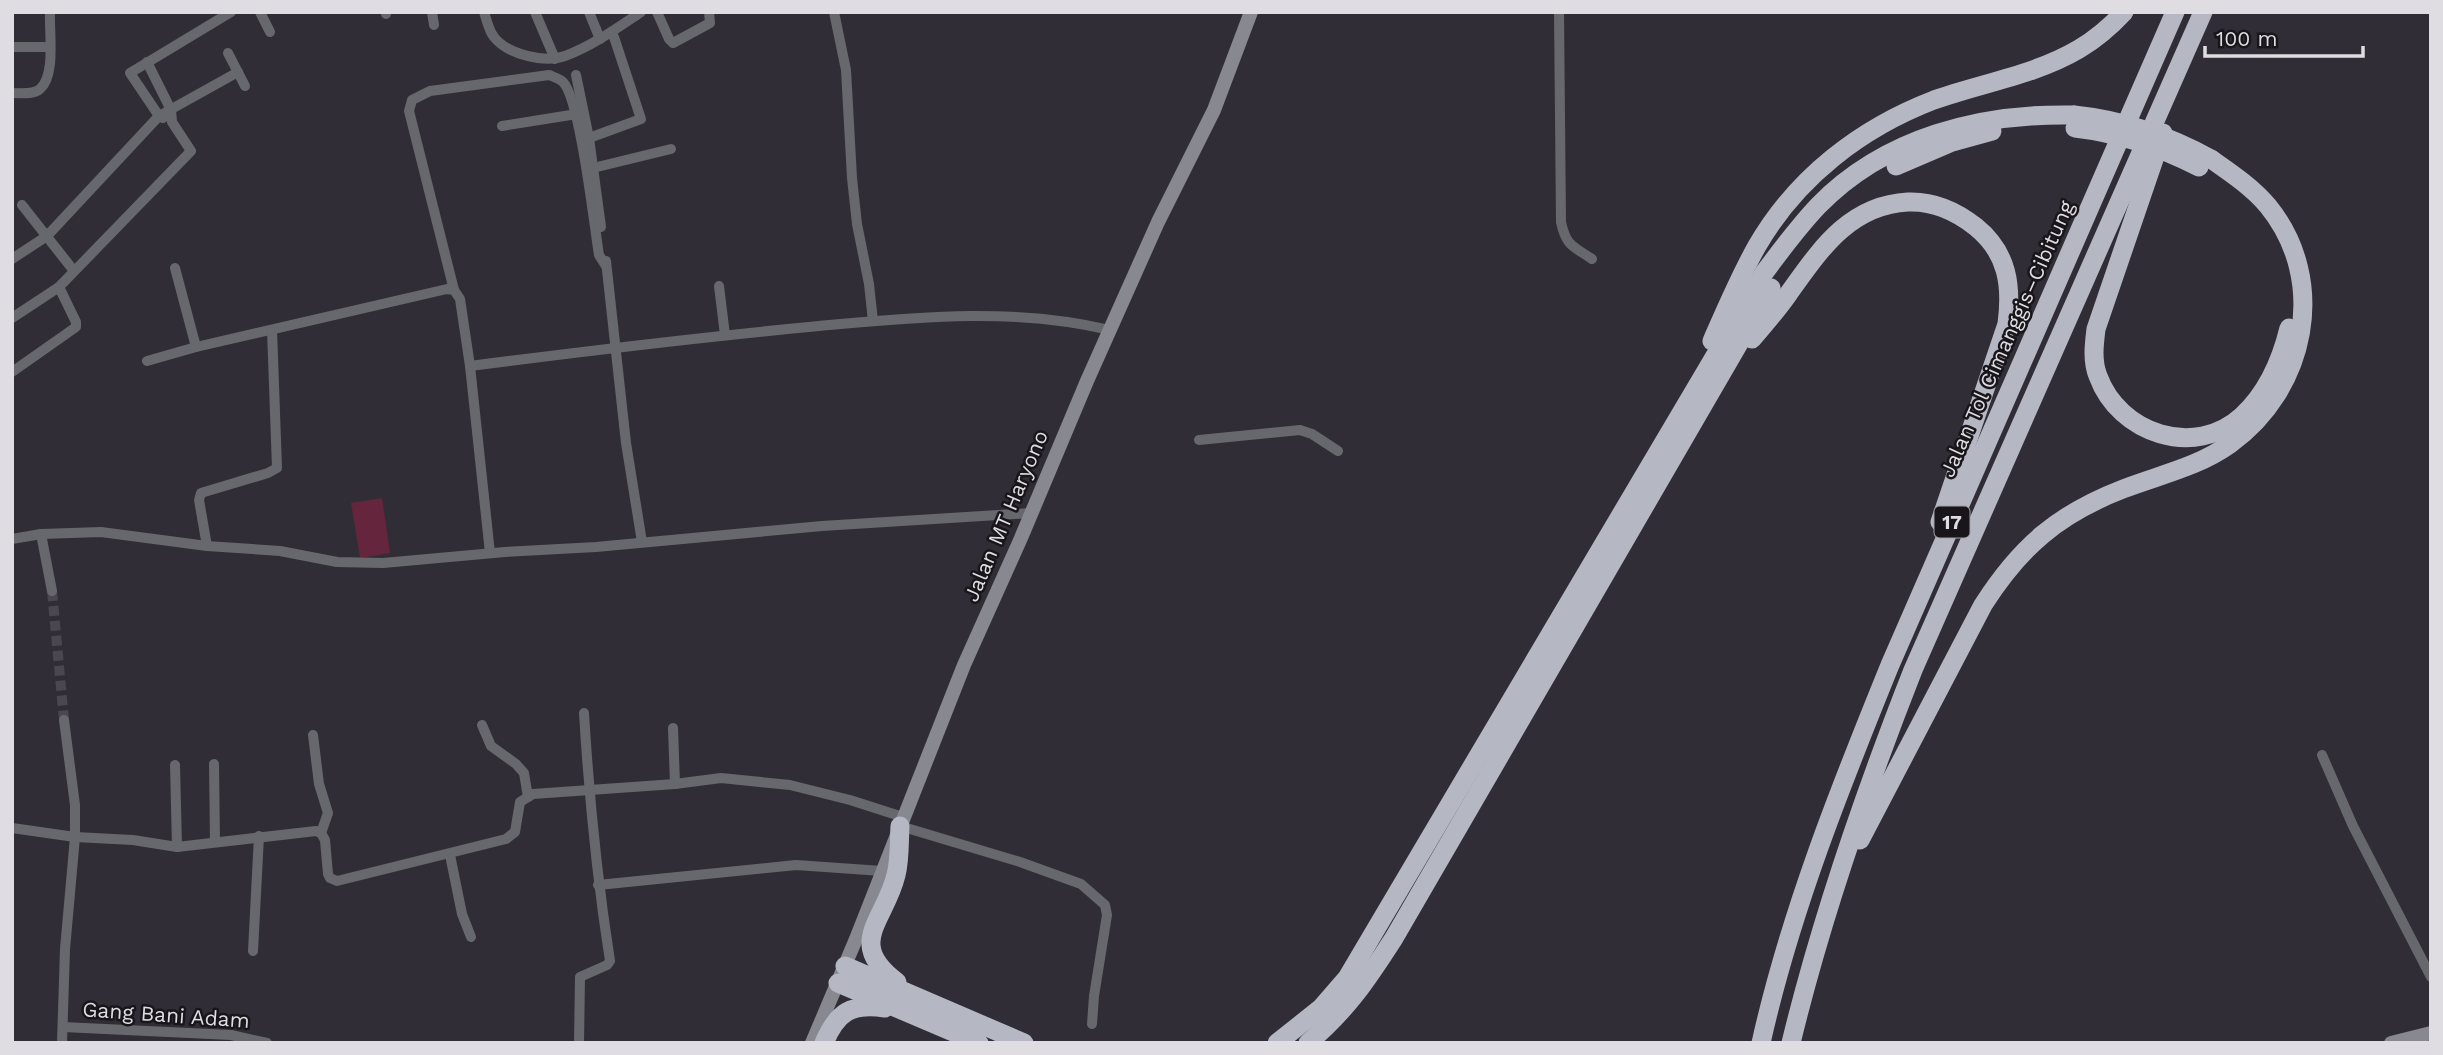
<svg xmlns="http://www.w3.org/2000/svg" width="2443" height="1055" font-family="'Work Sans',sans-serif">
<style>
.green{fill:#64253d}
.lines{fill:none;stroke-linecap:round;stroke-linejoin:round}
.street-tunnel{stroke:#4b4750;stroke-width:10;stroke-dasharray:10 5;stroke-linecap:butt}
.street{stroke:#67686d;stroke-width:10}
.secondary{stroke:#878890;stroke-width:14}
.highway{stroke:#b5b7c2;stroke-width:19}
.highway-bridge{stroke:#b5b7c2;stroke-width:19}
.labels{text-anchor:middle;stroke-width:5;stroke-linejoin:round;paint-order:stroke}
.shield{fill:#18161a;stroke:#a3a1a6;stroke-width:2}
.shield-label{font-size:19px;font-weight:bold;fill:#dfdde2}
.street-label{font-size:21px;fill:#dfdde2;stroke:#18161a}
</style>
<rect width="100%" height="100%" fill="#312d36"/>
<!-- green -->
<path class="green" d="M382 498 390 553 360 558 351 503Z"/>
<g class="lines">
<!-- street-tunnel -->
<path class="street-tunnel" d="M52 591 64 720"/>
<!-- street -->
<g class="street">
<path d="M260 12 270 32"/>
<path d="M386 12V14"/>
<path d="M432 12 434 25"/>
<path d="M484 12C487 21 489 31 494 37 508 55 545 63 565 56 592 46 617 28 641 12"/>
<path d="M535 12 555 59"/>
<path d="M589 12 600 39"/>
<path d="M657 12 669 39 673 43 710 23 709 12"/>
<path d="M834 12 846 70 852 178 857 224 869 284 873 321"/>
<path d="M1559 12 1561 222C1566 246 1573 246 1592 259"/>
<path d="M12 47H49"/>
<path d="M228 53 245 86"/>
<path d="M576 75 589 138 601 227"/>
<path d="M12 93C21 93 33 95 40 89 56 75 49 33 50 12"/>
<path d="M163 118 159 116 130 73 231 12"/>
<path d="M502 126 577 114"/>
<path d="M589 138 641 119 614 37"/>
<path d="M593 168 671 149"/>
<path d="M22 205 74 271"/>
<path d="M12 259 47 236 159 116 238 72"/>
<path d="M606 261 626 443 642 542"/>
<path d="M175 268 196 347"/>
<path d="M719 286 725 335"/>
<path d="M454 290 409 111 412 100 430 91 549 75C554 77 560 79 563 82 580 99 594 224 599 255L606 266"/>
<path d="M12 318 59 287 191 151 172 122 171 110 147 62"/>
<path d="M147 361 196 347 447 289 454 290 460 299 470 366 490 553"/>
<path d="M470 366C586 351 702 337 819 326 917 317 1013 307 1110 330"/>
<path d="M12 372 76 327V322L59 287"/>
<path d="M1199 440 1300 430 1312 434 1338 451"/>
<path d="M41 534 52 591"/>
<path d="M12 539 41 534 101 532 207 546 280 551 337 562 383 563 505 552 596 547 822 526 1031 513"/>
<path d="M207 546 199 500 201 493 268 473 277 468 272 330"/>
<path d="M482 725 491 746 516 764 524 773 528 797"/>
<path d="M673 728 675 784"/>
<path d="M313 735 319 784 328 813 321 833"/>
<path d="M2322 755 2353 826 2431 977"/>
<path d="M214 764 215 842"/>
<path d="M175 765 177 847"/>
<path d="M900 826 1020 862 1081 884 1105 905 1107 915 1094 996 1092 1024"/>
<path d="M12 828 75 837 133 840 177 847 316 831 321 833 325 840 328 874 330 878 337 881 506 839 515 832 520 802 533 794 675 784 721 778 790 785 850 800 903 817"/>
<path d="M450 855 462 914 471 937"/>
<path d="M598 885 796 865 882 871"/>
<path d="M253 951 259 836"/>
<path d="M63 1027 231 1035 267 1043"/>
<path d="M62 1043 65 949 75 837V805L64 720"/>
<path d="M579 1043 580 977 607 965 610 961C597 878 589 796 584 713"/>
</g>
<!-- secondary -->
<g class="secondary">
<path d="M812 1043 856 939 964 665 1021 538 1087 381 1158 222 1214 110 1251 12"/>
<path d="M2391 1043 2431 1033"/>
</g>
<!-- highway -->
<g class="highway">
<path d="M2163 133 2096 329C2094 345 2092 361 2098 376 2119 434 2195 459 2242 416 2268 392 2281 361 2289 328"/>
<path d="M1896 166 1952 142 1992 131"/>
<path d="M1752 339C1765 324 1778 309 1789 293 1820 250 1849 205 1908 202 1934 201 1956 211 1976 227 2008 253 2012 286 2007 324L1940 522"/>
<path d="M1712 341C1726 309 1740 276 1757 246 1797 177 1861 128 1934 100 1982 83 2035 75 2079 49 2096 39 2111 26 2124 12"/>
<path d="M1860 840 1983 605C2020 547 2058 514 2123 489 2159 475 2198 467 2230 444 2306 390 2329 281 2268 206 2252 187 2231 173 2211 159"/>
<path d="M845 966 1024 1043"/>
<path d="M897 982C845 943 885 921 896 875 900 860 899 842 900 826"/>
<path d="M838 983 979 1043"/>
<path d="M824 1043C837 1012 851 1003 885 1008"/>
<path d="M1277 1043 1321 1008 1347 978 1764 273C1781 250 1798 227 1818 206 1885 137 1981 113 2074 115"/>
<path d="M1308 1043C1347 1010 1367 980 1394 938L1771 288"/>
<path d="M1761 1043C1790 913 1840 788 1890 665L2175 12"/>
<path d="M1791 1043C1822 915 1865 792 1913 670L2203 12"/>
</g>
<!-- highway-bridge -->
<g class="highway-bridge">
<path d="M2074 115C2123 120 2167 135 2211 159"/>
<path d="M2075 128C2119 133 2160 147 2199 167"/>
</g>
</g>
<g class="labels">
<!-- shield labels -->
<rect class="shield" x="1934.5" y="506.5" width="35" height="31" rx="5"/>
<g class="shield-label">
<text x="1952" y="529">17</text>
</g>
<!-- street labels -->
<g class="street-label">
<text transform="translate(2007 339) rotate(-66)" y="7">Jalan Tol Cimanggis–Cibitung</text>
<text transform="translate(1006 516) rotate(-67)" y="7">Jalan MT Haryono</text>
<text transform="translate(166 1015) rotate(4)" y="7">Gang Bani Adam</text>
</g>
</g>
<!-- border -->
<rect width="2443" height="1055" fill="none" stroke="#dfdde2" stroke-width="28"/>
<!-- scale -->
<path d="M2205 46v10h158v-10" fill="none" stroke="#dfdde2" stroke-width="3.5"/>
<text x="2216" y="46" font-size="21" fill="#dfdde2" stroke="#18161a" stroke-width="5" paint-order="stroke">100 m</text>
</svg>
